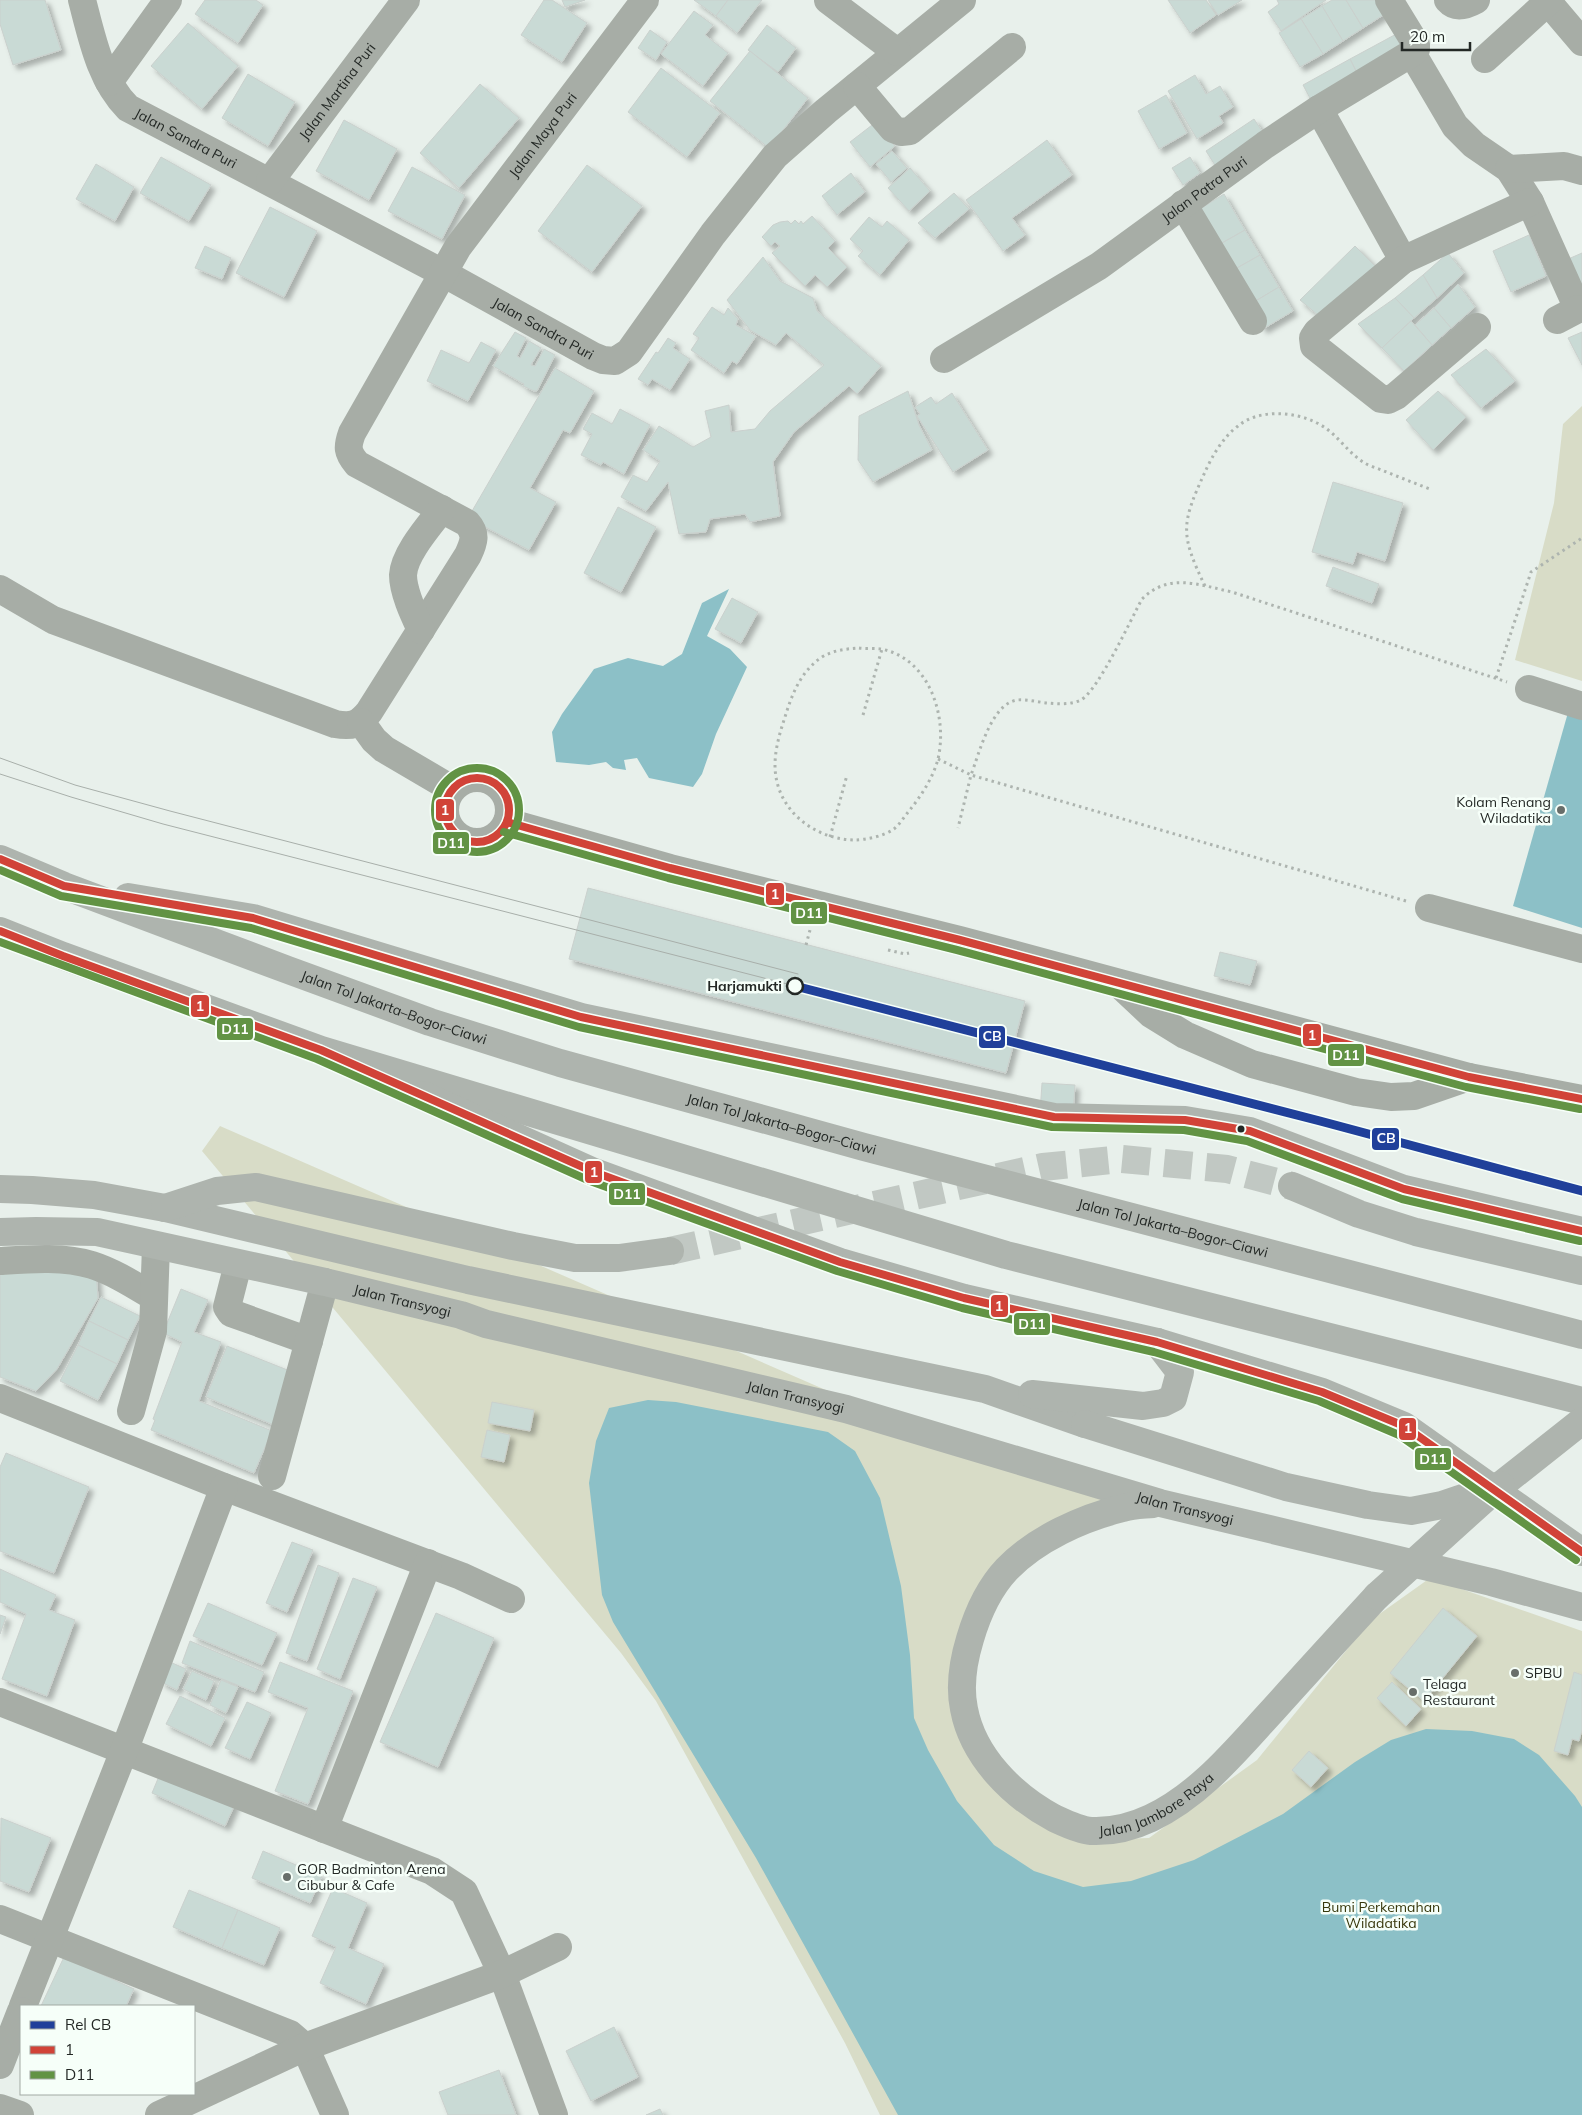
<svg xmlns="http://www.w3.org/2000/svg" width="1582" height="2115" font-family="Mulish,sans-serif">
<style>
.green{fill:#d8dcc7}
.water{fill:#8cc0c7}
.building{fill:#c9dad5;stroke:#cad0cd;filter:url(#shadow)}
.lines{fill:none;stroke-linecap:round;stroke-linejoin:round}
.highway-tunnel{stroke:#c1c8c3;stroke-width:28;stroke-dasharray:28 14;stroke-linecap:butt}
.path{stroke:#adb4af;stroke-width:3;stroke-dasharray:2.5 4;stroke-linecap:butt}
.minor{stroke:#a7ada6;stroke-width:28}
.highway{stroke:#aeb4ae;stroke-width:28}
.tram{stroke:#a8afaa;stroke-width:1}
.highway-bridge{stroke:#aeb4ae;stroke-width:28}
.bus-1-casing{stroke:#f6fff9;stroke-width:11}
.bus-2-casing{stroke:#f6fff9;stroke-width:11}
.bus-1{stroke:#d14338;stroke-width:8}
.bus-2{stroke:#629344;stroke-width:8}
.rail-1-casing{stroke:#f6fff9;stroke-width:12}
.rail-1{stroke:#20409a;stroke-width:9}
.poi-dot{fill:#686e6a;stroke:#f6fff9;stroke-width:2}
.stop-dot{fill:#f6fff9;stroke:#232825;stroke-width:2.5}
.bus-dot{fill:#232825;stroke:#f6fff9;stroke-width:2}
.labels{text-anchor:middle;stroke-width:5;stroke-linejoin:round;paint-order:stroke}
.street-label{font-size:14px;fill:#232825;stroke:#f6fff9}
.poi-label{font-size:14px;fill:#232825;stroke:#f6fff9;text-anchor:start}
.stop-label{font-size:14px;font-weight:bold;fill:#232825;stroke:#f6fff9;text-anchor:end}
.park-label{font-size:14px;fill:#38380c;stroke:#f6fff9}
.line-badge{stroke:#f6fff9;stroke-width:2}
.badge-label{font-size:14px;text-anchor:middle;font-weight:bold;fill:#fff}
</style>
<defs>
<filter id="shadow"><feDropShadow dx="4.5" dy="4.5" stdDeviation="2.5" flood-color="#0004"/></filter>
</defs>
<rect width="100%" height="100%" fill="#e8f0eb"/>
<!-- green -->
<g class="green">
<path d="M1582 406V681L1515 660 1554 503 1563 424Z"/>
<path d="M220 1126 920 1431 1132 1494 1051 1526 962 1644 986 1768 1117 1839 1149 1838 1257 1760 1371 1620 1430 1578 1582 1631V2115H880L845 2043 656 1701 621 1653 202 1151Z"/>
</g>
<!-- water -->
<g class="water">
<path d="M729 589 707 636 730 649 747 667 716 734 702 774 693 787 649 778 637 758 624 760 626 770 613 768 606 762 589 765 556 762 552 732 562 714 594 669 628 658 663 666 682 654 702 603Z"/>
<path d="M1569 709 1582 713V928L1513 906Z"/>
<path d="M648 1400 676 1402 828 1432 855 1451 880 1498 901 1586 910 1655 914 1718 928 1750 957 1801 994 1845 1034 1871 1083 1887 1131 1881 1194 1860 1283 1814 1355 1762 1391 1740 1426 1729 1472 1731 1514 1739 1539 1755 1575 1796 1582 1807V2115H898L756 1858 613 1622 602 1595 589 1483 596 1441 609 1408Z"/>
</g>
<!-- building -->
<g class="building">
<path d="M0 0H45L61 50 13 65 0 24Z"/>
<path d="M205 0H256L263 5 238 43 195 14Z"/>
<path d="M544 0H552L587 23 562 62 521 35Z"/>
<path d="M562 0H585L565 7Z"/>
<path d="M694 0H728L716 16Z"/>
<path d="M728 0H762L737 33 716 16Z"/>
<path d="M1168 0H1206L1216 15 1190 33Z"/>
<path d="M1208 0H1242L1218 15Z"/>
<path d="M1277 0H1326L1281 31 1268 12 1279 4Z"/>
<path d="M1332 0H1346L1363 28 1343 41 1322 6Z"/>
<path d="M1346 0H1377L1385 14 1363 28Z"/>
<path d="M1322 6 1343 41 1323 54 1301 19Z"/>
<path d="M694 11 713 25 705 35 728 53 703 86 661 54Z"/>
<path d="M1301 19 1323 54 1300 67 1279 33Z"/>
<path d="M188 23 238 66 202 109 151 66Z"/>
<path d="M767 25 796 48 778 72 748 50Z"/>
<path d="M650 30 667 42 656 60 638 48Z"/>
<path d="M1400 32 1409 50 1359 77 1350 59Z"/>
<path d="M750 51 808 98 769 148 710 101Z"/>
<path d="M1350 59 1359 77 1312 102 1303 85Z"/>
<path d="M661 68 720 113 687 157 628 112Z"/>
<path d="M248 74 295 102 268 146 222 118Z"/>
<path d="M1195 75 1206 94 1220 86 1233 107 1219 116 1223 123 1197 139 1168 91Z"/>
<path d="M480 84 519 118 459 188 420 153Z"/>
<path d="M1166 95 1187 133 1159 149 1138 111Z"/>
<path d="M1254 119 1266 137 1218 170 1206 151Z"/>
<path d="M344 120 397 149 369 200 316 171Z"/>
<path d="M876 122 895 146 870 167 850 142Z"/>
<path d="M1047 140 1072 175 1012 218 1025 235 1003 251 966 200Z"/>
<path d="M892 151 907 168 891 182 876 164Z"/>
<path d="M161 157 211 185 189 221 140 193Z"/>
<path d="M1190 157 1200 173 1183 185 1172 168Z"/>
<path d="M96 164 134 187 115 221 76 199Z"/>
<path d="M587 165 642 206 592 272 538 231Z"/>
<path d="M412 167 465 195 442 239 388 211Z"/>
<path d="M910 168 930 191 909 211 888 188Z"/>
<path d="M851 173 865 192 837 215 822 196Z"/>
<path d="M954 193 969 209 935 238 918 223Z"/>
<path d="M1224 194 1245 230 1215 247 1195 212Z"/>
<path d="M270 207 317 231 284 297 236 273Z"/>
<path d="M812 216 835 241 828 248 847 267 827 287 815 275 805 286 772 253 780 246 775 242 771 246 762 237 773 225 780 222 788 221 791 224 795 220 799 224 801 221 803 224Z"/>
<path d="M869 217 882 227 887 221 909 240 880 275 858 256 863 251 850 239Z"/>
<path d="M1245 230 1260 255 1230 272 1215 247Z"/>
<path d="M1529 235 1546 276 1511 292 1493 251Z"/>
<path d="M205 246 231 258 222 279 195 268Z"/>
<path d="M1355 246 1376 267 1319 316 1300 300Z"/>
<path d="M1448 253 1464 273 1437 298 1423 275Z"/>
<path d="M1582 253V288L1566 260Z"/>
<path d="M1260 255 1279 287 1249 305 1230 272Z"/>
<path d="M763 257 780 281 813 298 817 311 881 366 857 394 849 386 794 432 773 462 780 516 750 522 745 514 710 519 706 532 679 534 668 482 646 511 621 497 633 475 647 482 660 461 643 450 659 426 693 447 711 437 705 411 729 405 731 432 755 429 770 411 824 365 786 333 776 345 750 330 727 300Z"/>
<path d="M1423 275 1437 298 1414 318 1395 298Z"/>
<path d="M1458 284 1475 307 1451 328 1434 308Z"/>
<path d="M1279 287 1293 311 1263 329 1249 305Z"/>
<path d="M1395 298 1414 318 1382 348 1358 324Z"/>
<path d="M712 307 724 315 728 308 738 319 736 325 756 336 737 364 732 361 724 373 691 350 699 338 693 334Z"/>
<path d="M1434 308 1451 328 1432 345 1415 325Z"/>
<path d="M1411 321 1432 345 1404 371 1382 348Z"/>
<path d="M515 332 526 338 517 356 520 358 529 341 541 348 531 365 535 366 544 349 555 355 537 391H534L523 386 524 384 522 383 493 366Z"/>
<path d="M1582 332V365L1568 338Z"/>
<path d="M668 338 676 343 673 348 690 359 670 390 652 379 648 385 638 379 656 352 658 353Z"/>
<path d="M481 342 496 350 468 401 427 381 441 350 469 363Z"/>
<path d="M1486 349 1515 381 1481 408 1451 375Z"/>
<path d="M555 368 594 391 570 433 563 430 530 488 556 502 529 550 468 518Z"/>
<path d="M908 391 919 425 932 450 873 482 858 460 859 416Z"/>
<path d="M1438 391 1466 417 1433 450 1406 420Z"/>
<path d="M952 393 988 450 953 472 917 416 920 414 915 407 931 397 936 404Z"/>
<path d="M620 409 650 425 624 474 603 462 601 465 581 455 592 434 583 429 592 413 612 424Z"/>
<path d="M1333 482 1403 503 1385 561 1357 552 1353 564 1312 552Z"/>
<path d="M618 507 656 527 621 592 584 573Z"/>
<path d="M1333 567 1379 584 1372 603 1326 586Z"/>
<path d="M732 598 758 612 741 643 715 629Z"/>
<path d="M588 888 1025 1001 1006 1073 569 959Z"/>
<path d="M1220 952 1257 961 1250 985 1214 976Z"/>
<path d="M1042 1083 1075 1085 1073 1115 1040 1113Z"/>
<path d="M0 1264 96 1271 98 1298 57 1369 36 1391 0 1377Z"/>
<path d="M181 1289 208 1300 194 1332 221 1342 199 1401 272 1431 254 1473 151 1430 155 1420 153 1419 182 1342 163 1333Z"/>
<path d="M101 1297 140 1316 128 1340 89 1321Z"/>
<path d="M89 1321 128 1340 117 1364 78 1345Z"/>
<path d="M78 1345 117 1364 98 1400 60 1381Z"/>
<path d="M227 1346 295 1373 274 1425 206 1397Z"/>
<path d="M492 1402 534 1410 530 1431 488 1423Z"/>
<path d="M487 1430 510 1435 504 1462 481 1457Z"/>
<path d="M6 1453 89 1487 54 1573 0 1551V1467Z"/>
<path d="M292 1542 313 1550 287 1612 266 1603Z"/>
<path d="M318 1565 339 1573 307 1661 286 1653Z"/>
<path d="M0 1569 56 1595 49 1610 75 1620 47 1696 2 1679 26 1614 0 1602Z"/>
<path d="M353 1578 377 1587 340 1679 317 1669Z"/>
<path d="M208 1603 277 1633 262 1665 193 1636Z"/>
<path d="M1443 1608 1477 1636 1424 1701 1390 1673Z"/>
<path d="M436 1613 494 1638 438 1767 380 1742Z"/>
<path d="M0 1615 6 1617 0 1634Z"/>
<path d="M190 1641 264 1672 255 1692 182 1663Z"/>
<path d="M170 1662 186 1669 177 1690 161 1682Z"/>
<path d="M280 1662 353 1691 308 1804 275 1791 308 1708 268 1692Z"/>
<path d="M192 1671 214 1681 206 1700 183 1689Z"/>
<path d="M1574 1672 1582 1675V1730L1579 1741 1572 1739 1568 1755 1554 1751Z"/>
<path d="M221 1680 238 1687 226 1713 210 1705Z"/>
<path d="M1392 1682 1421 1709 1406 1726 1377 1698Z"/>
<path d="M180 1696 225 1718 211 1746 166 1724Z"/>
<path d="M247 1702 271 1713 250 1759 225 1748Z"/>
<path d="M1309 1751 1328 1768 1311 1787 1292 1770Z"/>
<path d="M162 1769 236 1802 225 1826 152 1793Z"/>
<path d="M1 1818 51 1838 29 1892 0 1881Z"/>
<path d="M263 1851 322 1876 310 1903 252 1878Z"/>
<path d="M333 1888 367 1903 348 1948 384 1964 366 2004 320 1983 336 1947 312 1936Z"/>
<path d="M189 1890 238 1910 222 1948 173 1927Z"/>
<path d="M238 1910 280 1928 264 1965 222 1948Z"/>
<path d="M64 1957 134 1989 126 2006H41Z"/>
<path d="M614 2027 638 2077 591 2101 566 2051Z"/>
<path d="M499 2070 516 2115H448L439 2092Z"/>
<path d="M660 2109 663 2115H646Z"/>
</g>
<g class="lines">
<!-- highway-tunnel -->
<path class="highway-tunnel" d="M670 1251 1043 1167 1122 1159 1227 1169 1292 1186"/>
<!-- path -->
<g class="path">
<path d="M1205 586C1180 534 1181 524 1205 472 1212 456 1224 436 1238 426 1258 409 1294 411 1317 423 1336 432 1346 451 1363 462 1369 466 1377 468 1384 471 1399 477 1414 483 1430 489"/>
<path d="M859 648C866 649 874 648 881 649 929 658 948 716 938 759 933 778 921 796 909 811 904 817 900 824 894 829 884 836 866 840 854 840 813 839 775 809 775 765 775 749 780 732 785 717 792 694 801 671 822 657 834 650 845 649 859 648Z"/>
<path d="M1496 678 1531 572 1582 538"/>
<path d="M863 715 882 649"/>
<path d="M938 759 971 775 958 828"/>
<path d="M830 837 847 775"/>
<path d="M1406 901 971 775C979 754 991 704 1017 700 1027 699 1037 702 1047 703 1058 704 1070 705 1081 700 1099 689 1130 621 1142 599 1169 572 1199 585 1232 592L1507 682"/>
<path d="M806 945 810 930"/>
<path d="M888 950 905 954 909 953"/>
</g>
<!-- minor -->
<g class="minor">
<path id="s1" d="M82 0C92 38 100 80 128 108L443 273 593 356 603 360 615 361 629 352 713 234 775 156 826 111 962 0"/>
<path d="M828 0 897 52"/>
<path d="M1448 0C1456 9 1467 5 1476 0"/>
<path d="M1548 2 1582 42"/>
<path d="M1412 53 1455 126 1474 145 1509 169 1530 202 1578 309 1582 308"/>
<path d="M1485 59 1550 0"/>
<path d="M109 82 168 0"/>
<path d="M857 86 893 129 901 132 910 131 1012 47"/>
<path d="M1319 109 1403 260"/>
<path d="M1509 169 1564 166 1582 171"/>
<path id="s2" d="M270 181 406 0"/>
<path d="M1183 204 1253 321"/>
<path d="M1557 320 1578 309"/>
<path d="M1477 327 1396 396 1388 400 1381 399 1314 346 1313 338 1317 332 1403 260 1530 202"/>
<path id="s3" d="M944 359 1099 266 1265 145 1319 109 1412 53 1416 49V44L1389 0"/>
<path id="s4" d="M0 589 53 620 335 724C352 727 358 725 369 712L468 555C474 542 477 534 467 523L357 464C347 452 347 447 352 433L458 247 645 0"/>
<path d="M421 630C414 615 403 592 403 575 404 554 429 526 442 509"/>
<path d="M1529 689 1582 706"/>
<path d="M361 722 374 740 384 749 452 789"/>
<circle cx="477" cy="810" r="32"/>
<path d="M507 822 670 868 960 940 1469 1077 1582 1099"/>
<path d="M1429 908 1582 949"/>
<path d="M1119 984 1151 1014 1185 1035 1252 1064 1356 1092 1391 1097 1414 1096 1469 1077"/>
<path d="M0 1261C29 1259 64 1256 92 1265 114 1272 134 1285 154 1297"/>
<path d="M238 1264 227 1307 231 1313 309 1341"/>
<path d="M0 1398 224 1487 461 1576 511 1599"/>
<path d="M131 1411 153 1331 156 1246"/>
<path d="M272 1476 325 1282"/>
<path d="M0 1702 432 1871 464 1892 502 1974 554 2115"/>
<path d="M324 1829 428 1563"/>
<path d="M0 1919 290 2034 305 2047 335 2115"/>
<path d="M23 2006 124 1751 224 1487"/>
<path d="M0 2065 21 2011"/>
<path d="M0 2108 20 2115"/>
<path d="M159 2115 305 2047 502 1974 558 1947"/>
</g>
<!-- highway -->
<g class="highway">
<path id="s5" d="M0 859 64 886 288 970 430 1022 560 1063 864 1147 1582 1335"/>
<path d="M128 897 253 918 581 1017 1054 1117 1185 1120 1250 1131 1404 1189 1582 1231"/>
<path d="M0 931 63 956 321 1050 1006 1255 1582 1401"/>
<path d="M423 1095 594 1172 840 1262 964 1298 1157 1342 1322 1392 1404 1426 1582 1552"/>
<path d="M1292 1186 1359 1214 1416 1232 1582 1271"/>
<path d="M0 1189 32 1190 94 1195 165 1208 468 1280 985 1389 1085 1424"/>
<path d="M165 1208 217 1191 256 1187 513 1246 575 1258H619L670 1251"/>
<path id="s6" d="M0 1232 36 1231 97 1232 325 1282 461 1315 486 1324 846 1409 1160 1503 1491 1582 1582 1607"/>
<path d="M1032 1394 1143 1406 1163 1403 1173 1398 1180 1372 1157 1342"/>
<path d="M1501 1485 1582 1421"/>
<path id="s7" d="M1153 1504C1143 1505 1132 1505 1123 1508 1082 1518 1036 1539 1007 1569 989 1588 977 1615 970 1639 963 1662 959 1685 964 1709 973 1757 1013 1796 1054 1818 1065 1823 1079 1830 1091 1831 1113 1832 1132 1827 1151 1818 1201 1794 1236 1750 1273 1710 1307 1672 1342 1634 1377 1596"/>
</g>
<!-- tram -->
<g class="tram">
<path d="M0 758 75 785 170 811 798 974"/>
<path d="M0 774 71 797 163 824 795 986"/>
</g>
<!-- highway-bridge -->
<g class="highway-bridge">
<path d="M1085 1424 1286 1487 1368 1505 1411 1511 1442 1505 1501 1485"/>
<path d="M1377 1596 1491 1493"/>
</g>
<!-- bus-1 casing -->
<g class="bus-1-casing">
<g id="bus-1">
<circle cx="477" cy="810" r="32"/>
<path d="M507 822 670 868 960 940 1469 1077 1582 1099"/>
<path d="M0 859 64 886 253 918 581 1017 1054 1117 1185 1120 1250 1131 1404 1189 1582 1231"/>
<path d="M0 931 63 956 321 1050 594 1172 840 1262 964 1298 1157 1342 1322 1392 1404 1426 1582 1552"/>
</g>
</g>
<!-- bus-2 casing -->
<g class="bus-2-casing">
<g id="bus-2">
<circle cx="477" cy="810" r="42"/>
<path d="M504 832 668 878 957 950 1466 1087 1580 1109"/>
<path d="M0 870 61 896 251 928 579 1027 1052 1127 1184 1130 1247 1141 1402 1199 1580 1241"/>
<path d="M0 942 317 1059 590 1181 837 1271 962 1308 1154 1352 1319 1401 1399 1435 1576 1560"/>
</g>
</g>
<!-- bus-1 -->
<use href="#bus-1" class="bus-1"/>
<!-- bus-2 -->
<use href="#bus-2" class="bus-2"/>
<!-- rail-1 casing -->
<g class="rail-1-casing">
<path id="rail-1" d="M795 986 1320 1121 1582 1191"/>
</g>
<!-- rail-1 -->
<use href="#rail-1" class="rail-1"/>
</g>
<!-- markers -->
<g class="poi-dot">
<circle cx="1561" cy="810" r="5"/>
<circle cx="1515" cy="1673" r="5"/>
<circle cx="1413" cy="1692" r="5"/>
<circle cx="287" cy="1877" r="5"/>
</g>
<circle class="stop-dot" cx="795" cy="986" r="8"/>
<circle class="bus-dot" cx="1241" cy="1129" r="4.5"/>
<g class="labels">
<!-- street labels -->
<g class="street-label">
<text dy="5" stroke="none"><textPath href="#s2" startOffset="112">Jalan Martina Puri</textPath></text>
<text dy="5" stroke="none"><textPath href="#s4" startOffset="1134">Jalan Maya Puri</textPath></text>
<text dy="5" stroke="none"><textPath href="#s1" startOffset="184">Jalan Sandra Puri</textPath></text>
<text dy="5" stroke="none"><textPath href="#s3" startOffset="311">Jalan Patra Puri</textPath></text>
<text dy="5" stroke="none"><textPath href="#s1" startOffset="589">Jalan Sandra Puri</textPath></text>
<text dy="5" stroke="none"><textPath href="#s5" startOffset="421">Jalan Tol Jakarta–Bogor–Ciawi</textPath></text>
<text dy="5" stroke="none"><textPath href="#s5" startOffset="826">Jalan Tol Jakarta–Bogor–Ciawi</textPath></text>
<text dy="5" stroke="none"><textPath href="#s5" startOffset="1231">Jalan Tol Jakarta–Bogor–Ciawi</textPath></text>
<text dy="5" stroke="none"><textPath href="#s6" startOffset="410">Jalan Transyogi</textPath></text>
<text dy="5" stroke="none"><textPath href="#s6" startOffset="815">Jalan Transyogi</textPath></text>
<text dy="5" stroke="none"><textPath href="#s6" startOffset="1220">Jalan Transyogi</textPath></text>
<text dy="5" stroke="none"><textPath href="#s7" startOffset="571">Jalan Jambore Raya</textPath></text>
</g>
<!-- poi labels -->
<g class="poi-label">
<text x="1551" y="807" text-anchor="end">Kolam Renang<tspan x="1551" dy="16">Wiladatika</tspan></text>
<text x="1525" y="1678">SPBU</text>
<text x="1423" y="1689">Telaga<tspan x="1423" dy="16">Restaurant</tspan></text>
<text x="297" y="1874">GOR Badminton Arena<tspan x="297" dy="16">Cibubur &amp; Cafe</tspan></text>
</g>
<!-- stop labels -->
<g class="stop-label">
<text x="782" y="991">Harjamukti</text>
</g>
<!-- park labels -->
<g class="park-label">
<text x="1381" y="1912">Bumi Perkemahan<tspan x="1381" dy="16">Wiladatika</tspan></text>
</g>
</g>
<g class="line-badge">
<rect x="435" y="798" width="20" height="24" rx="5" fill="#d14338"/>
<rect x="432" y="831" width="38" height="24" rx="5" fill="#629344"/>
<rect x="765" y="882" width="20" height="24" rx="5" fill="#d14338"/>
<rect x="790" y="901" width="38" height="24" rx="5" fill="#629344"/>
<rect x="190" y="994" width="20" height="24" rx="5" fill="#d14338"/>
<rect x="216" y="1017" width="38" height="24" rx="5" fill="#629344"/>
<rect x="1302" y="1023" width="20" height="24" rx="5" fill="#d14338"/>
<rect x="978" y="1025" width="28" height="24" rx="5" fill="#20409a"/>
<rect x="1327" y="1043" width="38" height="24" rx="5" fill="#629344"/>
<rect x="1371" y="1127" width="29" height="24" rx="5" fill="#20409a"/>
<rect x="584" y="1160" width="19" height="24" rx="5" fill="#d14338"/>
<rect x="608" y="1182" width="38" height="24" rx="5" fill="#629344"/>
<rect x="990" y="1294" width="19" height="24" rx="5" fill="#d14338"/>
<rect x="1013" y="1312" width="38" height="24" rx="5" fill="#629344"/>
<rect x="1398" y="1417" width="19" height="24" rx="5" fill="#d14338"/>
<rect x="1414" y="1447" width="38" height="24" rx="5" fill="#629344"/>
</g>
<g class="badge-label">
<text x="445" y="815">1</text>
<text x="451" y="848">D11</text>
<text x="775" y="899">1</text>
<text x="809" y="918">D11</text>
<text x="200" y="1011">1</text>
<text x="235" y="1034">D11</text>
<text x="1312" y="1040">1</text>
<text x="992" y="1041">CB</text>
<text x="1346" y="1060">D11</text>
<text x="1386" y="1143">CB</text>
<text x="594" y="1177">1</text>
<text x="627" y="1199">D11</text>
<text x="999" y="1311">1</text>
<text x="1032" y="1329">D11</text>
<text x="1408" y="1433">1</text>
<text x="1433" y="1464">D11</text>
</g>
<!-- legend -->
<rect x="20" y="2005" width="175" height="90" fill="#f6fff9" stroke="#a2a9a4"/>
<rect x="30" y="2021" width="25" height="8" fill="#20409a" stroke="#a2a9a4"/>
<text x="65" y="2030" font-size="15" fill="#232825">Rel CB</text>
<rect x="30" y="2046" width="25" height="8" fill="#d14338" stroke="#a2a9a4"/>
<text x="65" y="2055" font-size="15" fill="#232825">1</text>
<rect x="30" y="2071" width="25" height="8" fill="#629344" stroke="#a2a9a4"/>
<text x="65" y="2080" font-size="15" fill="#232825">D11</text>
<!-- scale -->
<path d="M1402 42v8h68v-8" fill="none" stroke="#232825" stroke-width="2.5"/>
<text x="1410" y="42" font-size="15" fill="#232825" stroke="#f6fff9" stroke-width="4" paint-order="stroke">20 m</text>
</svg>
